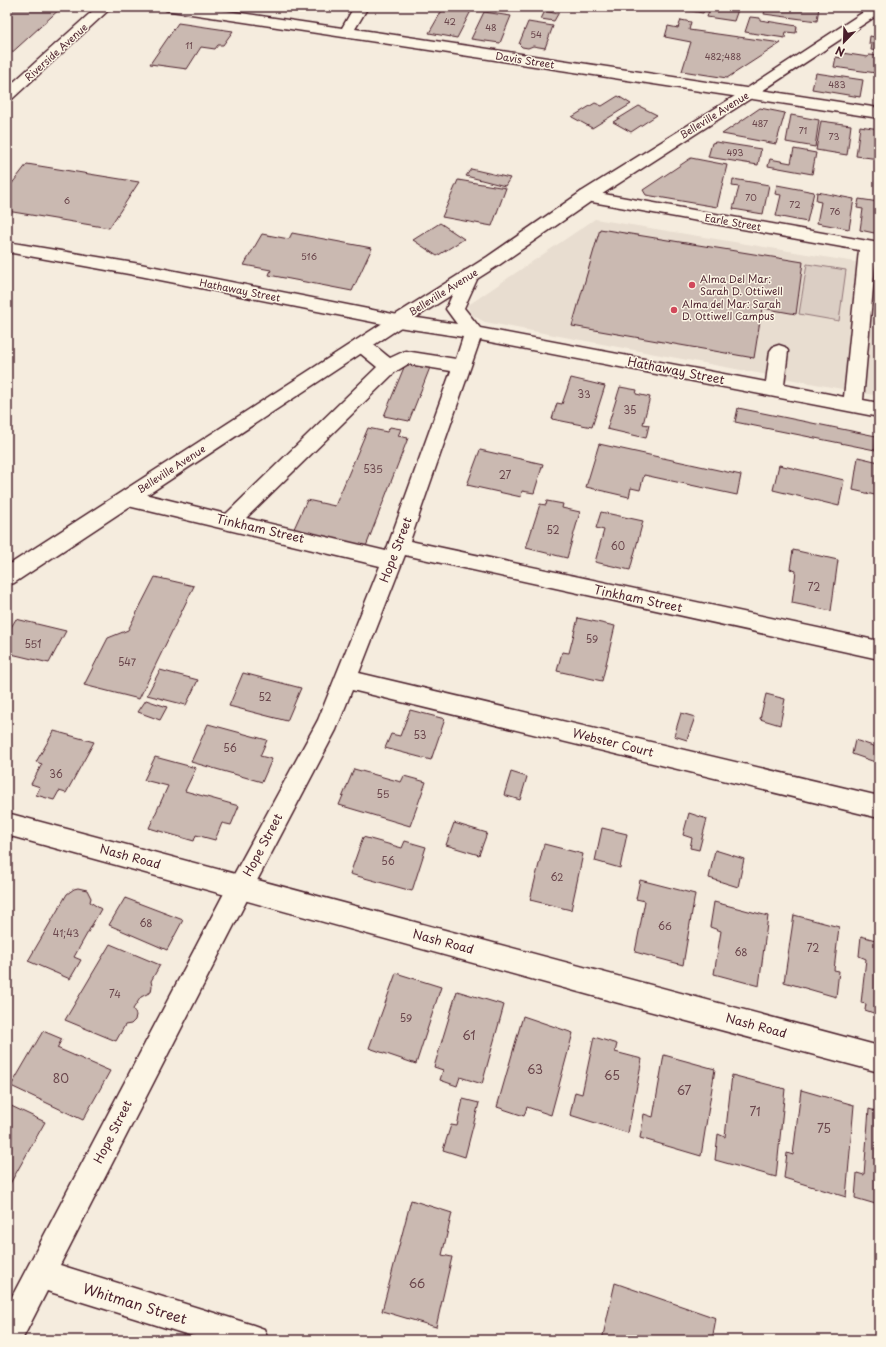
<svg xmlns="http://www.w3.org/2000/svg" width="886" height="1347" font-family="'Playpen Sans',sans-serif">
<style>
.built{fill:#e8ddd0}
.green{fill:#dbcec4;stroke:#927678}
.building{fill:#cab9b1;stroke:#4a1f2b}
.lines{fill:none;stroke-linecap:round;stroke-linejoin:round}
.minor-casing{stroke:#4a1f2b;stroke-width:3}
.major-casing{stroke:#4a1f2b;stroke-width:3}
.minor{fill:#fcf5e5;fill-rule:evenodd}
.major{fill:#fcf5e5;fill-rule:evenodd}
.poi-dot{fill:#d1495b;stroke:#fcf5e5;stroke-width:1.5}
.labels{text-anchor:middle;stroke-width:3;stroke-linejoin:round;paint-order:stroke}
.far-number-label{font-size:9px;fill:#6a464c}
.far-street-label{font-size:10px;fill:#4a1f2b;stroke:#fcf5e5}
.far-poi-label{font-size:10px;fill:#4a1f2b;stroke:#fcf5e5;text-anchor:start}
.number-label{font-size:10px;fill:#6a464c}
.street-label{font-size:12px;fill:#4a1f2b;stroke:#fcf5e5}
.near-number-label{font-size:12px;fill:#6a464c}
.near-street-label{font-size:14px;fill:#4a1f2b;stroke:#fcf5e5}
</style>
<rect width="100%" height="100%" fill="#f5ecde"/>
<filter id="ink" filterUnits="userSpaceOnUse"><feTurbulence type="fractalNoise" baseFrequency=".025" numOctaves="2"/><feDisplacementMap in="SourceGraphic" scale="8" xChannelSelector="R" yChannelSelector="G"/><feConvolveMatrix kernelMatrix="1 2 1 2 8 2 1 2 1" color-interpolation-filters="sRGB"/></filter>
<g filter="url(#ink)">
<!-- built -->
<path class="built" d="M595 219 879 266V396L485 322 472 315 467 306Z"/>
<!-- green -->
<path class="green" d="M807 264 846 270 839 321 799 314Z"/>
<!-- building -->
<g class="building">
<path d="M7 7H62L7 57Z"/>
<path d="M444 7 471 11 457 38 429 33Z"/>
<path d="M673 7H706L703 13 673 8Z"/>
<path d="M710 7H739L734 21 707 17Z"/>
<path d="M766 7H819L817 21 764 14Z"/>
<path d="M545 11 558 14 554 21 541 19Z"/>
<path d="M484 12 511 16 500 43 471 39Z"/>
<path d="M750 17 760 18V20L797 26 796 33 786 32 785 38 745 32Z"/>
<path d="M681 20 691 22 689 30 781 43 727 78 682 71 691 42 665 37 668 26 678 28Z"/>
<path d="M528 22 553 26 545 48 533 46 528 48 522 47 519 44Z"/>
<path d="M178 23 233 31 223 45H218L215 49 201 47 187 69 150 64Z"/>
<path d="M870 36 879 38V51L871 50 872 44H869Z"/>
<path d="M842 53 868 57 869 55 879 56 876 73 834 67 836 57 841 58Z"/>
<path d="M816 73 863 80 860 97 812 89Z"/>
<path d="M879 75V101L875 100Z"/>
<path d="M618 96 631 104 592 128 572 117 595 103 602 106Z"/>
<path d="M639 106 657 115 631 132 613 122Z"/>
<path d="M760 108 785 113 776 144 722 134Z"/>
<path d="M791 115 819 120 815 147 786 142Z"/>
<path d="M821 121 851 125 847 155 816 150Z"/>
<path d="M860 126 879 129V159L856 156Z"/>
<path d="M716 142 761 149 758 165 708 157 712 143Z"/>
<path d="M794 149 816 153 812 174 768 166 770 159 791 163Z"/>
<path d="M691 158 727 165 717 207 646 195 643 190Z"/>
<path d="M27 164 139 182 109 228 7 211V190Z"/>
<path d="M471 169 510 178 505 186 466 176Z"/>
<path d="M733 179 769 185 763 214 733 209 739 187 732 186Z"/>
<path d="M458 180 506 188 492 226 442 217Z"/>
<path d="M777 185 814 192 807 222 776 216 781 195 775 194Z"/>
<path d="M817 192 854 199 849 229 817 223 821 202 816 201Z"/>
<path d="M859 199 879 202V234L860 230 863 209 857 208Z"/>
<path d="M440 223 464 239 437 256 413 240Z"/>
<path d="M600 229 803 262 796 314 762 308 754 358 572 326Z"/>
<path d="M292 233 372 248 352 291 269 275 271 270 244 265 262 234 289 239Z"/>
<path d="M407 360 431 365 409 421 384 416Z"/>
<path d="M571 378 605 386 592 427 552 419 557 403 562 404Z"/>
<path d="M620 387 637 390 636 394 650 397 643 424 649 425 646 438 607 429Z"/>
<path d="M738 408 876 436 875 450 735 422Z"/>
<path d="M390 427 401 429 398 436 408 438 365 549 292 533 307 500 335 506 368 428 387 432Z"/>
<path d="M599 444 741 475 737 495 644 475 640 490 631 488 629 497 586 487Z"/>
<path d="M480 450 543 464 534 493 522 491 521 497 467 485Z"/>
<path d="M858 457 879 462V496L853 490Z"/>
<path d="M779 465 844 480 839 506 773 490Z"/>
<path d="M547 501 563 504 562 508 580 512 567 558 526 548 540 504 546 505Z"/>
<path d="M601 512 643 521 630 570 595 562 604 530 596 528Z"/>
<path d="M793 550 838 560 831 611 792 603 796 571 790 569Z"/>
<path d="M155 577 194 586 139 699 84 685 108 638 128 630Z"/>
<path d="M578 618 615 626 602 681 557 671 562 652 569 653Z"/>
<path d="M16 619 66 631 49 663 7 653V634Z"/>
<path d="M160 670 198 680 186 705 147 695Z"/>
<path d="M243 673 301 688 287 721 229 706Z"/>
<path d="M766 694 785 699 780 725 760 719Z"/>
<path d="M146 700 167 707 160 720 138 712Z"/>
<path d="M410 710 445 719 431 760 385 748 391 734 400 736Z"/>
<path d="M681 713 695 717 687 740 674 736Z"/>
<path d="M208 724 267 740 260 756 272 759 262 782 191 762Z"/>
<path d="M54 731 94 742 66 793 59 791 54 800 36 795 40 787 31 784 42 764 36 762Z"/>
<path d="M855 740 879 748 878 763 852 754Z"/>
<path d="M155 757 196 768 185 791 239 806 231 825 222 823 215 840 196 835 194 841 149 828 168 786 144 780Z"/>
<path d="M354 769 401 782 404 776 426 782 410 826 339 805Z"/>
<path d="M511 772 527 777 520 800 504 795Z"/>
<path d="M689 813 707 819 699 850 690 848 692 838 683 835Z"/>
<path d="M454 823 487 833 479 855 446 845Z"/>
<path d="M602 828 627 834 620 868 595 861Z"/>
<path d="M363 837 402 848 405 841 426 847 412 891 350 874Z"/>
<path d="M544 844 583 854 571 910 530 900Z"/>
<path d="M715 850 744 859 738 887 709 878Z"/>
<path d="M640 880 695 894 683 965 635 952 645 901 636 899Z"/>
<path d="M78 888 87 890 91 898 90 902 101 909 74 957 81 960 70 979 28 961 67 894 74 889Z"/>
<path d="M125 898 183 920 167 950 109 925Z"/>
<path d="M714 902 768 916 759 986 714 974 721 931 710 927Z"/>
<path d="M794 915 839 927 834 970 839 971 836 997 784 982Z"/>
<path d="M861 936 879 941V1015L865 1010 866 1004 861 1003 866 959 859 956Z"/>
<path d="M110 944 160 965 151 981 152 986 151 992 141 997 133 1009 136 1015 135 1020 131 1024 125 1025 116 1041 65 1020Z"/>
<path d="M396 973 441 987 416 1064 369 1048Z"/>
<path d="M457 991 504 1005 482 1084 460 1077 457 1086 440 1080 443 1070 434 1067Z"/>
<path d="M523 1016 573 1033 551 1115 527 1107 524 1116 497 1107Z"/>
<path d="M43 1031 62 1039 57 1048 110 1071 83 1120 11 1086Z"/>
<path d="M594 1037 617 1044 615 1052 642 1059 628 1133 570 1115 575 1092 582 1094Z"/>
<path d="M664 1055 715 1069 701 1156 640 1138 644 1114 653 1117Z"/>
<path d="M732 1075 785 1089 776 1177 715 1160 718 1134 725 1137Z"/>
<path d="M801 1090 854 1105 846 1197 784 1178 787 1153 793 1155Z"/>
<path d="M463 1099 479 1103 465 1157 443 1150 451 1125 457 1126Z"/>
<path d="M7 1104 45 1122 7 1189Z"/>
<path d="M869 1109 879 1112V1205L855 1198 857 1173 864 1175Z"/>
<path d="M411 1200 452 1213 442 1255 452 1257 436 1327 382 1311Z"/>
<path d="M615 1283 716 1318 712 1340H602Z"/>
</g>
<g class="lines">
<!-- minor casing -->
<g class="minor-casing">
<g id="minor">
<path d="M97 7H112L12 99 7 100V88Z"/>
<path d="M164 7H200L342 28 354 7H368L355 29 879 108V118L171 11 166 10Z"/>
<path d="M587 191 879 243V253H876L863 400 879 403V417L480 340 410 541 879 641V659L405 555 359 673 879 796V818L352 690 336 730 250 894 60 1265 253 1325 264 1329 268 1340H205L47 1291 22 1340H7V1306L232 878 318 720 380 566 128 506 121 503 118 498 121 493 128 490 226 514 377 367 355 349 352 345 355 341C369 337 379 350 390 358L405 351 456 359 463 337 398 327 140 276 7 252V242L140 264 398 315 457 324 446 309 461 275 464 271 470 269 476 271 479 275 464 308 480 328 766 382 770 351 773 347 779 345 785 347 788 351 784 385 844 397 859 250 581 200 579 196 581 192ZM408 364 451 371 386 551 246 518 395 372Z"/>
</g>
</g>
<!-- major casing -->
<g class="major-casing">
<g id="major">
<path d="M871 7H879V14L753 97 593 200 499 265 404 325 14 583 7 585V566L392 317 487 257 581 192 743 91Z"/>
<path d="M7 813 879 1046V1072L615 1002 7 835Z"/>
</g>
</g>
<!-- minor -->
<use href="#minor" class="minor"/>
<!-- major -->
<use href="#major" class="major"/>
</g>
</g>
<!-- markers -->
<g class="poi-dot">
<circle cx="692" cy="285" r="4"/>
<circle cx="674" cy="310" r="4"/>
</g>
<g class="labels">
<!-- far-number labels -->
<g class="far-number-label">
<text x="450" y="25">42</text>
<text x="491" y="31">48</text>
<text x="536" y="38">54</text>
<text x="189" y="49">11</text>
<text x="723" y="60">482;488</text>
<text x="837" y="88">483</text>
<text x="760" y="127">487</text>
<text x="803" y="134">71</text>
<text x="834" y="140">73</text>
<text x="735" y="156">493</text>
<text x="751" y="201">70</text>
<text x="67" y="204">6</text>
<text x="795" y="208">72</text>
<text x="835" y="215">76</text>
<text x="309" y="260">516</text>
</g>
<!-- far-street labels -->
<g class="far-street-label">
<text transform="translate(56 52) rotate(-42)" y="4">Riverside Avenue</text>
<text transform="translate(525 60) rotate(9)" y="4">Davis Street</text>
<text transform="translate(714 115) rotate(-32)" y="4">Belleville Avenue</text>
<text transform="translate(733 222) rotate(10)" y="4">Earle Street</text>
<text transform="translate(240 290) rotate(11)" y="4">Hathaway Street</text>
<text transform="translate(443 292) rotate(-32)" y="4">Belleville Avenue</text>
<text transform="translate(171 469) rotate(-33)" y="4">Belleville Avenue</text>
</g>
<!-- far-poi labels -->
<g class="far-poi-label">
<text x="700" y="283">Alma Del Mar:<tspan x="700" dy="12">Sarah D. Ottiwell</tspan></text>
<text x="682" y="308">Alma del Mar: Sarah<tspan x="682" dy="12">D. Ottiwell Campus</tspan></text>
</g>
<!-- number labels -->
<g class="number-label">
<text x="584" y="398">33</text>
<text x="630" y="414">35</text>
<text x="373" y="473">535</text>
<text x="505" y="479">27</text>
<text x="553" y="534">52</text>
<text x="618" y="550">60</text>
<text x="814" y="591">72</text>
<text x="592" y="643">59</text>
<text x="33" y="648">551</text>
<text x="127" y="666">547</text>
<text x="265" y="701">52</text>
<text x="420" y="739">53</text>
<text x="230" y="752">56</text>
<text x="56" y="778">36</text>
<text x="383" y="798">55</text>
<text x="388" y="865">56</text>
<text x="557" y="881">62</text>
<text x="146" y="927">68</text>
<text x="665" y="930">66</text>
<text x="66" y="937">41;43</text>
<text x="813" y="952">72</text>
<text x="741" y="956">68</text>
<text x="115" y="998">74</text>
<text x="406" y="1022">59</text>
</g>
<!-- street labels -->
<g class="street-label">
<text transform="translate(676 371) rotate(11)" y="4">Hathaway Street</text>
<text transform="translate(260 529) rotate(13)" y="4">Tinkham Street</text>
<text transform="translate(396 550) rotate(-69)" y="4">Hope Street</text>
<text transform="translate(638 599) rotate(12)" y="4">Tinkham Street</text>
<text transform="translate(613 743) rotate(14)" y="4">Webster Court</text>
<text transform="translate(263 845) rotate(-62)" y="4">Hope Street</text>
<text transform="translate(130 857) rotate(15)" y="4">Nash Road</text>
<text transform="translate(443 942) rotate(15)" y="4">Nash Road</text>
<text transform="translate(756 1026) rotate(15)" y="4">Nash Road</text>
<text transform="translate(113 1132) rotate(-63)" y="4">Hope Street</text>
</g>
<!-- near-number labels -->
<g class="near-number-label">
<text x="469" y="1040">61</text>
<text x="535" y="1074">63</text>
<text x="612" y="1080">65</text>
<text x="61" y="1083">80</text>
<text x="684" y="1095">67</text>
<text x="755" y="1116">71</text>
<text x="824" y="1133">75</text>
<text x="417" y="1288">66</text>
</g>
<!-- near-street labels -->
<g class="near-street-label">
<text transform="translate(135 1304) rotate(17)" y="5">Whitman Street</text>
</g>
</g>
<!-- margin -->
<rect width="886" height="1347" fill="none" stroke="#fcf5e5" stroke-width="24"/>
<rect x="12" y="12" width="862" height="1323" fill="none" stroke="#4a1f2b" stroke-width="1.5" filter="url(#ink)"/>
<!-- north arrow -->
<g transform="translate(844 42) rotate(203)" stroke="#fcf5e5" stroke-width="3" paint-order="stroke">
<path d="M0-3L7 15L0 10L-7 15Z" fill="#4a1f2b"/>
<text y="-6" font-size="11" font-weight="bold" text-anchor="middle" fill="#4a1f2b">N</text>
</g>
</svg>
